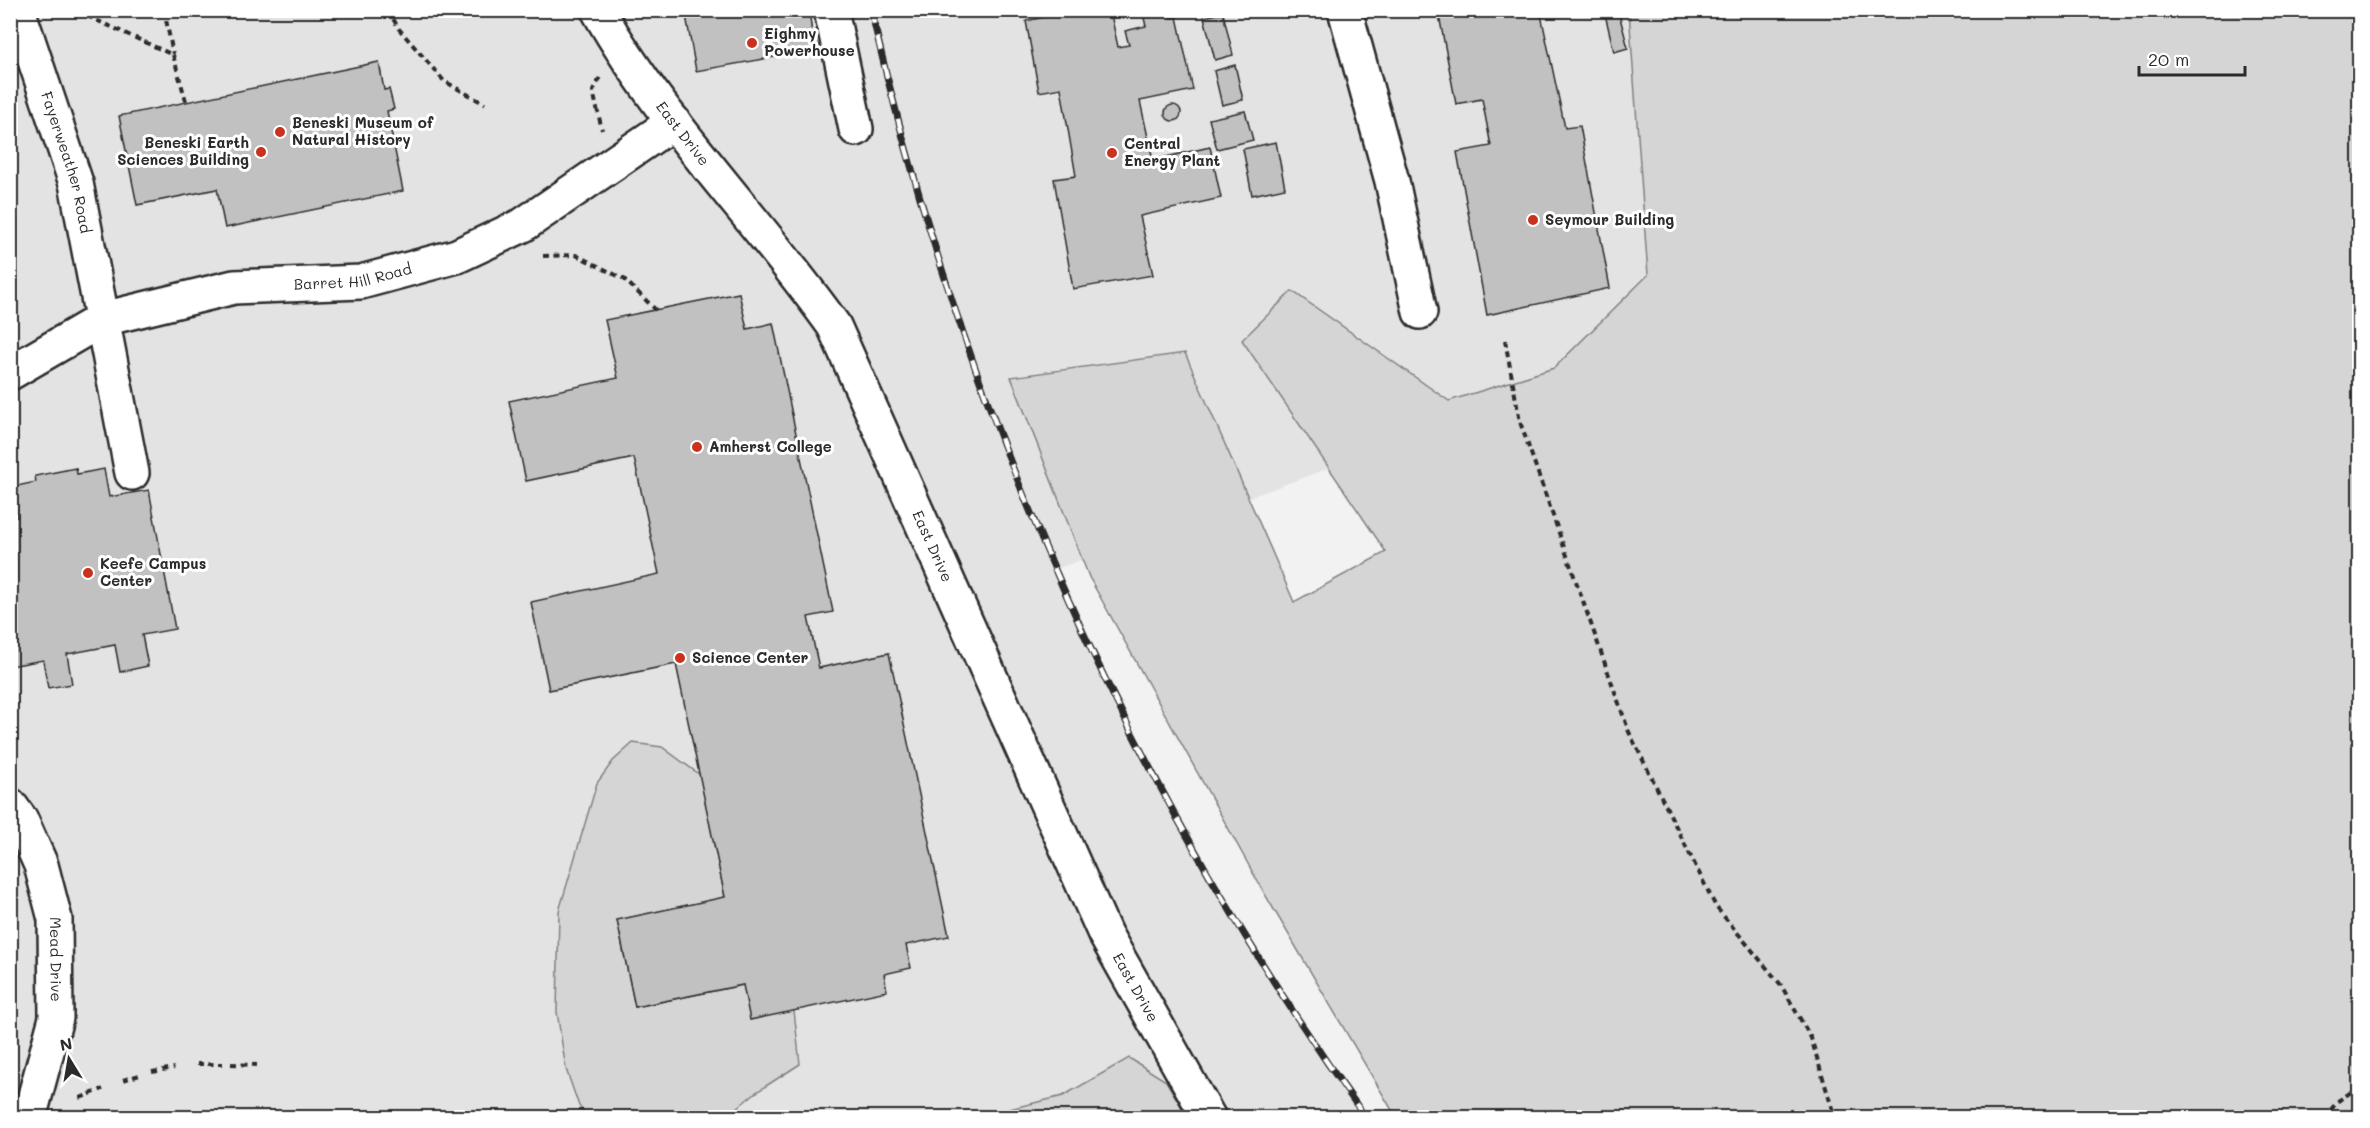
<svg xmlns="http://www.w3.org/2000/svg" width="2370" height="1128" font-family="Mali,sans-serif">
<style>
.built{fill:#e3e3e3}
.green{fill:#d5d5d5;stroke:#808080;stroke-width:1.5}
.building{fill:#c1c1c1;stroke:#2b2b2b;stroke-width:1.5}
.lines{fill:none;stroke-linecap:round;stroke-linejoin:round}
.minor-casing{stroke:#2b2b2b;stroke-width:38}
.path{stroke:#2b2b2b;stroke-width:4;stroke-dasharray:6 4.5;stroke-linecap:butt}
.minor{stroke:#fff;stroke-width:33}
.rail-casing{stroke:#2b2b2b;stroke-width:7}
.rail{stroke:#fff;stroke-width:4.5;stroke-dasharray:14;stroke-linecap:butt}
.poi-dot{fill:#c8321e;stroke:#fff;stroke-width:2}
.labels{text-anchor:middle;stroke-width:6;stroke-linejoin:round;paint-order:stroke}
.poi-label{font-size:15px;font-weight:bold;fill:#2b2b2b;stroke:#fff;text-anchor:start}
.street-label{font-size:15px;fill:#2b2b2b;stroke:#fff}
</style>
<rect width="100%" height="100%" fill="#f2f2f2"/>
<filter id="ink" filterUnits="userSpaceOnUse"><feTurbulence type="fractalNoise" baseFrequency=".0167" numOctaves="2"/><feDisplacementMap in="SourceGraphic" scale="12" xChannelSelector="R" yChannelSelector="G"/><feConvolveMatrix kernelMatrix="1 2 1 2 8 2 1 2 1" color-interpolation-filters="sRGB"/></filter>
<g filter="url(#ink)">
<!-- built -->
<path class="built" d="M10 11H1662L1714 325 1054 570 1134 738 1246 937 1366 1117H11Z"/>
<!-- green -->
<g class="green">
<path d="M1629 11H2359V1117H1396L1263 891 1089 577 1011 377 1185 353 1294 602 1386 552 1242 340 1292 291 1449 401 1554 368 1648 275Z"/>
<path d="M633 743 662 747 700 775 725 897 617 920 635 1007 743 985 794 1011 800 1064 755 1093 726 1117H588L579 1106 566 1069 557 1012 559 911 597 783 613 761Z"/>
<path d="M1129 1058 1166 1081 1185 1113 1182 1117H976L1063 1096Z"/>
</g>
<!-- building -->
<g class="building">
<path d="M685 10H809L814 50 696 71Z"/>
<path d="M1075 10H1110L1118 47 1129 45 1125 31 1146 26 1142 10H1169L1171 18 1177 17 1193 90 1140 101 1153 160 1210 147 1221 198 1140 216 1153 275 1073 289 1054 179 1076 176 1061 88 1039 92 1026 21Z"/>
<path d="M1438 10H1540L1565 128 1580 126 1610 288 1487 315 1457 152 1491 146 1482 99 1456 104Z"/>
<path d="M1604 10H1618L1628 48 1614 52Z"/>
<path d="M1223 13 1233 55 1215 60 1204 17Z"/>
<path d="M379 62 384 90 389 89 394 109 387 111 403 191 225 228 217 189 137 205 119 116Z"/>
<path d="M1235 65 1243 100 1222 105 1214 71Z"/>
<circle cx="1173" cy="113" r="8"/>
<path d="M1245 111 1253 140 1217 149 1209 119Z"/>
<path d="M1276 142 1285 188 1252 195 1243 149Z"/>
<path d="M739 293 747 329 773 323 833 612 808 617 819 668 889 653 949 936 906 945 911 968 884 974 887 991 750 1020 743 985 635 1007 617 920 725 897 676 664 549 690 531 602 659 574 634 458 526 481 509 401 618 378 605 320Z"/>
<path d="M76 468 77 474 104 469 109 497 149 490 175 629 142 635 148 666 120 672 115 645 67 654 72 684 48 688 43 660 10 666V518L17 517 12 487 36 482 35 476Z"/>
</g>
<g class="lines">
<!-- minor casing -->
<g class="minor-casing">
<g id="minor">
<path id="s1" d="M18 10 76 183 132 473"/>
<path id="s2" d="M598 10C663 125 758 219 834 326L1105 934 1209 1118"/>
<path d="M831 10 856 129"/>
<path d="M1345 10 1392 181 1420 312"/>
<path id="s3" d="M10 373 103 319 234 287 361 282 457 256 523 225 674 122"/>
<path id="s4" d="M10 805 21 820 41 865 55 919 56 1018 29 1118"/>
</g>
</g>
<!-- path -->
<g class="path">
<path d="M56 10 85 15 173 55 186 101"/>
<path d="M164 10 173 54"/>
<path d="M388 10 399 29 444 81 485 104"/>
<path d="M600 78 593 91 602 130"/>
<path d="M543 256 576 255 624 279 656 310"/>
<path d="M1505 340 1520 422 1629 732 1716 907 1781 985 1811 1038 1835 1118"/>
<path d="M197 1064H223"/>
<path d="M231 1064 257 1065"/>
<path d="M152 1072 174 1068"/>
<path d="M123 1080 143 1074"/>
<path d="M80 1098 103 1089"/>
<path d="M2324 1118 2338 1101 2360 1086"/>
</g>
<!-- minor -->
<use href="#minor" class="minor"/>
<!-- rail casing -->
<g class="rail-casing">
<path id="rail" d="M871 10C962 407 1128 787 1366 1118"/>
</g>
<!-- rail -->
<use href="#rail" class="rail"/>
</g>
</g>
<!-- markers -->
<g class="poi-dot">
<circle cx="752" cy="43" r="6"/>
<circle cx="280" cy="132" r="6"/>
<circle cx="261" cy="152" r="6"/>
<circle cx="1112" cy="153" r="6"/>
<circle cx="1533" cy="220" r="6"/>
<circle cx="697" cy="447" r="6"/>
<circle cx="88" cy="573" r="6"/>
<circle cx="680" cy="658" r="6"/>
</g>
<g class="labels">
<!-- poi labels -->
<g class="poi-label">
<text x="764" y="39">Eighmy<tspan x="764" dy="17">Powerhouse</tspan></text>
<text x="292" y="128">Beneski Museum of<tspan x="292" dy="17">Natural History</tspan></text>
<text x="249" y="148" text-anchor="end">Beneski Earth<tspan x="249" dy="17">Sciences Building</tspan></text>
<text x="1124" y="149">Central<tspan x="1124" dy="17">Energy Plant</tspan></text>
<text x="1545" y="225">Seymour Building</text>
<text x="709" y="452">Amherst College</text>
<text x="100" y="569">Keefe Campus<tspan x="100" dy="17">Center</tspan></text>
<text x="692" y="663">Science Center</text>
</g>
<!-- street labels -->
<g class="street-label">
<text dy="5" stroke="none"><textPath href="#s2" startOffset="150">East Drive</textPath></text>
<text dy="5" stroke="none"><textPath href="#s1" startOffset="160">Fayerweather Road</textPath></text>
<text dy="5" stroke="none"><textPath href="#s3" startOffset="362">Barret Hill Road</textPath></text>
<text dy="5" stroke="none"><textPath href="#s2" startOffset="636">East Drive</textPath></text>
<text dy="5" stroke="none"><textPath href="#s4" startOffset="164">Mead Drive</textPath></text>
<text dy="5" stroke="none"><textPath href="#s2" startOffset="1122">East Drive</textPath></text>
</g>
</g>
<!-- margin -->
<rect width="2370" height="1128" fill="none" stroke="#fff" stroke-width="36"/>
<rect x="18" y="18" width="2334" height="1092" fill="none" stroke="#2b2b2b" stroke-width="2" filter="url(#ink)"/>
<!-- north arrow -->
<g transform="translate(69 1059) rotate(349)" stroke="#ffffff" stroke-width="4.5" paint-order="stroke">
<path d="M0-4.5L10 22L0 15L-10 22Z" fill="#2b2b2b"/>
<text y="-9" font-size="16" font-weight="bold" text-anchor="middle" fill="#2b2b2b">N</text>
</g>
<!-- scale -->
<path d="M2139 66v9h106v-9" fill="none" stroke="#2b2b2b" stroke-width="3"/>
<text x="2148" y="66" font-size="18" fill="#2b2b2b" stroke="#ffffff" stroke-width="4.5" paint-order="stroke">20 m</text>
</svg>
